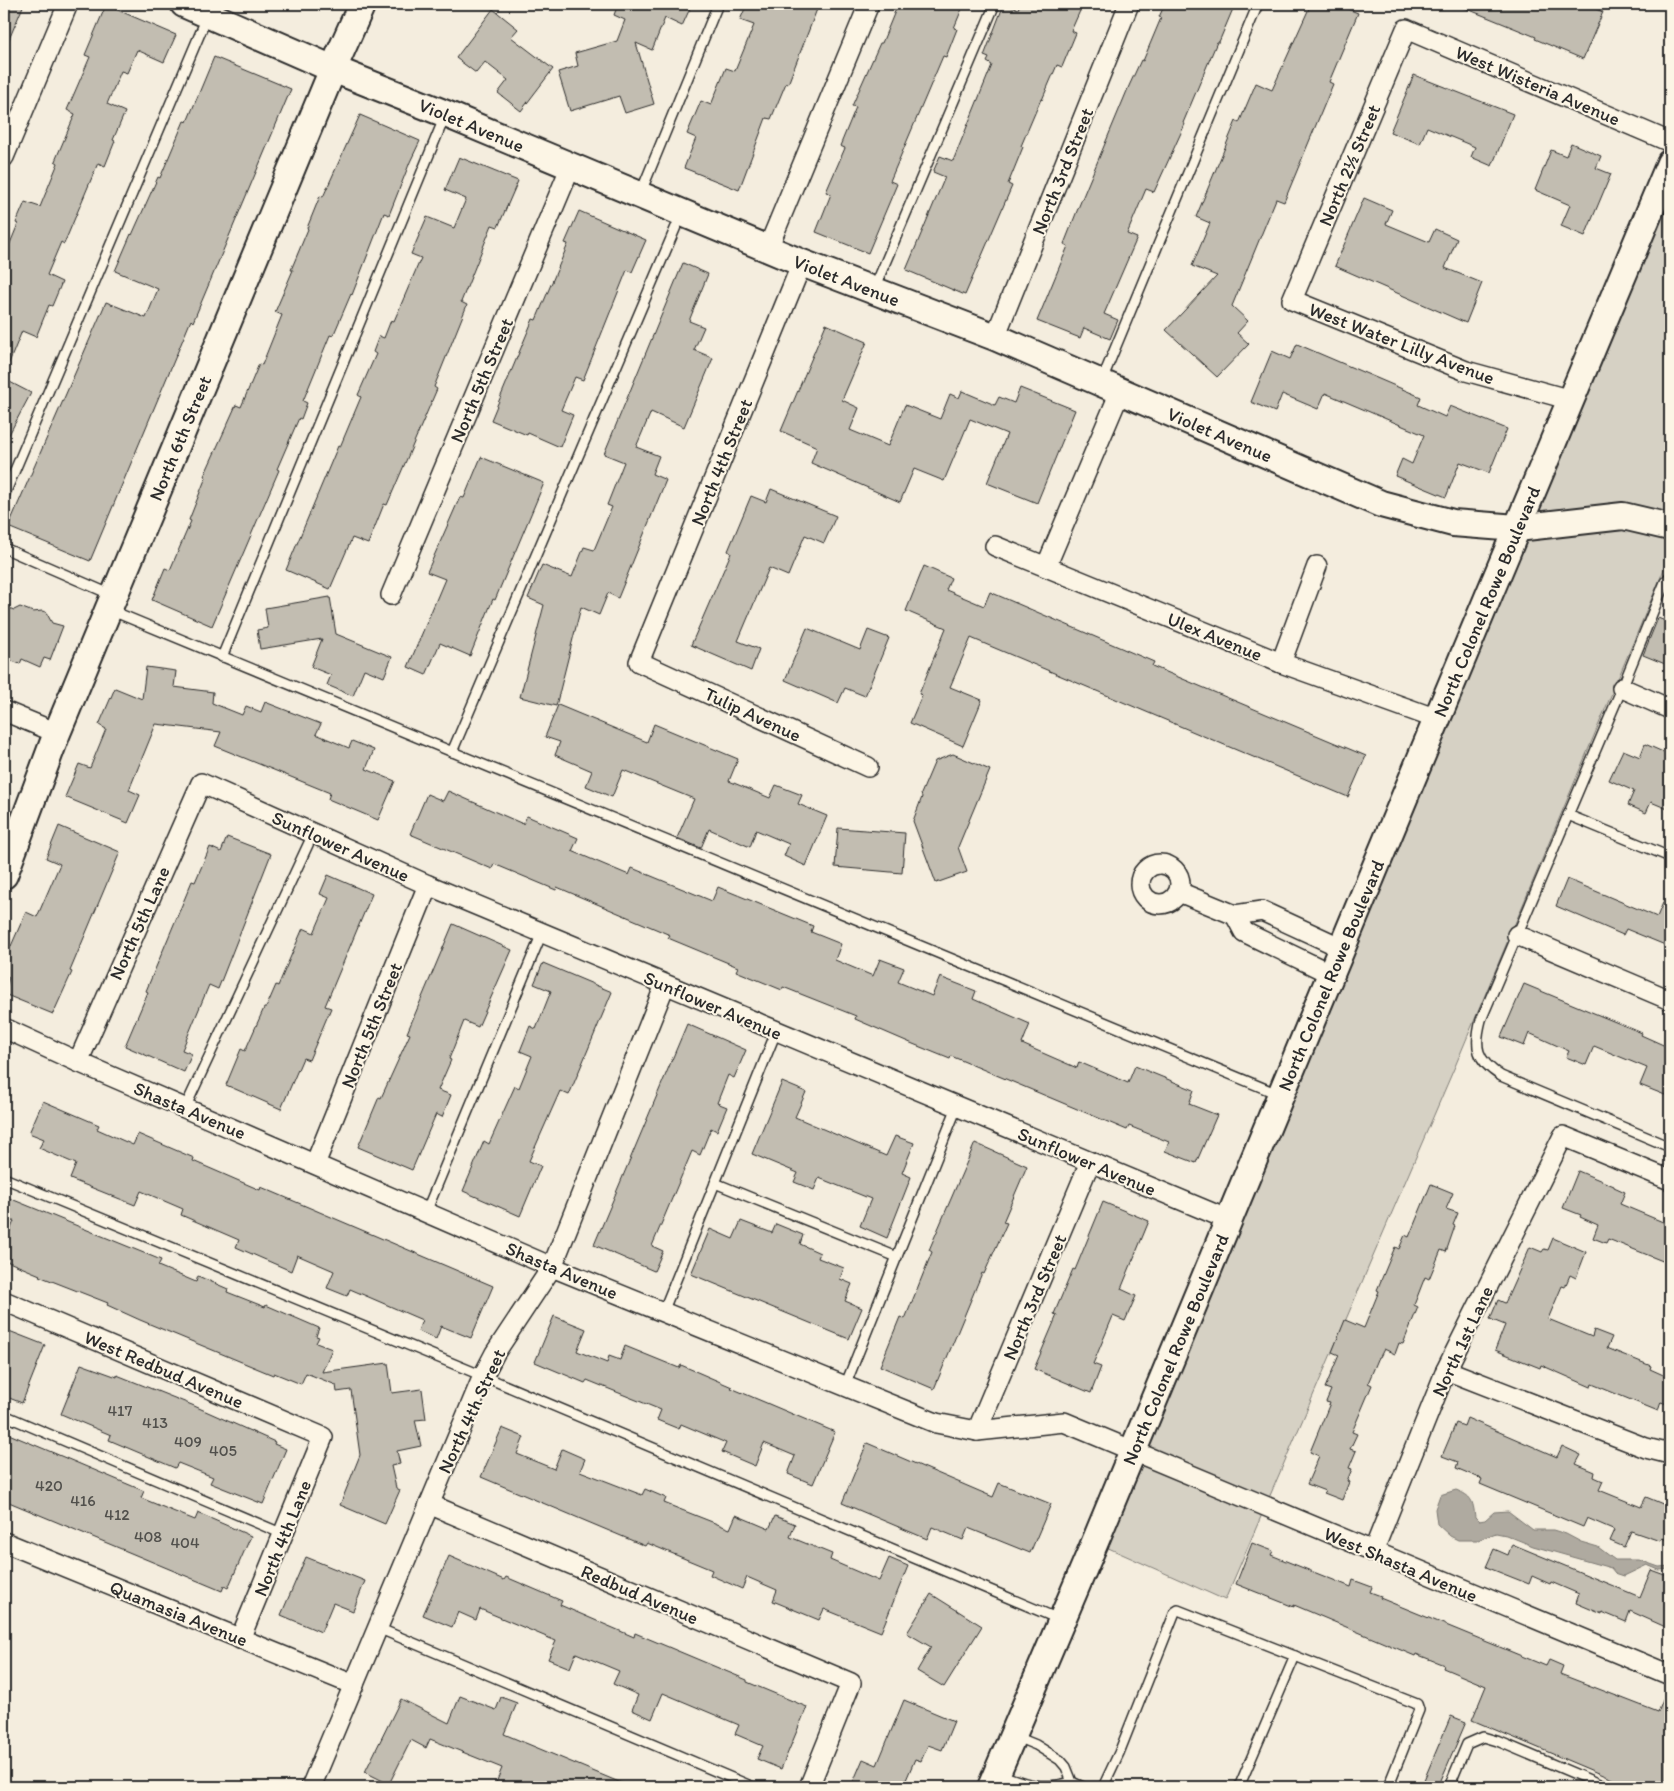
<svg xmlns="http://www.w3.org/2000/svg" width="1674" height="1791" font-family="Itim,sans-serif">
<style>
.green{fill:#d6d1c4;stroke:#807e78}
.water{fill:#afaaa0;stroke:#7a7771}
.building{fill:#c2bdb1;stroke:#2b2b2b}
.lines{fill:none;stroke-linecap:round;stroke-linejoin:round}
.lane-casing{stroke:#2b2b2b;stroke-width:12}
.street-casing{stroke:#2b2b2b;stroke-width:22}
.secondary-casing{stroke:#2b2b2b;stroke-width:30}
.lane{stroke:#fcf5e5;stroke-width:9}
.street{stroke:#fcf5e5;stroke-width:19}
.secondary{stroke:#fcf5e5;stroke-width:26}
.labels{text-anchor:middle;stroke-width:4;stroke-linejoin:round;paint-order:stroke}
.number-label{font-size:16px;fill:#51504c}
.street-label{font-size:19px;fill:#2b2b2b;stroke:#fcf5e5}
</style>
<rect width="100%" height="100%" fill="#f4edde"/>
<filter id="ink" filterUnits="userSpaceOnUse"><feTurbulence type="fractalNoise" baseFrequency=".02" numOctaves="2"/><feDisplacementMap in="SourceGraphic" scale="10" xChannelSelector="R" yChannelSelector="G"/><feConvolveMatrix kernelMatrix="1 2 1 2 8 2 1 2 1" color-interpolation-filters="sRGB"/></filter>
<g filter="url(#ink)">
<!-- green -->
<path class="green" d="M1670 178V555L1456 1064 1225 1600 1095 1542Z"/>
<!-- water -->
<path class="water" d="M1456 1490C1472 1496 1473 1501 1475 1517L1479 1521 1485 1520 1494 1512 1508 1511 1533 1530H1553L1566 1534 1581 1542 1598 1547 1615 1560H1639L1659 1567 1670 1566V1569L1659 1570 1647 1565 1624 1576 1615 1573 1611 1568 1533 1546 1506 1535 1496 1533 1478 1540H1458L1450 1536 1437 1524 1435 1509 1440 1495Z"/>
<!-- building -->
<g class="building">
<path d="M4 4H24L4 51Z"/>
<path d="M618 4H692L682 26 665 18 652 50 636 43 654 104 625 113 619 96 570 111 558 72 578 66 575 53 617 41 625 20 614 15Z"/>
<path d="M747 4H819L788 84 786 83 771 119 766 118 739 190 684 168 696 138 687 134 701 101 711 105 726 68 735 71 754 25 740 20Z"/>
<path d="M898 4H964L954 28 957 29 946 57 943 56 890 181 897 184 868 253 816 232 831 194 826 192 845 148 840 146 856 107 852 106 880 43H882Z"/>
<path d="M1004 4 1018 9 1020 4H1083L1071 31 1076 33 1062 67 1057 65 1042 100 1041 99 1021 146 1023 147 1008 184 1012 186 965 295 906 270 945 177 933 172 940 156 953 161 992 65 987 62 989 58 984 56Z"/>
<path d="M1165 4H1235L1219 42H1217L1183 123 1185 124 1154 192 1146 189 1127 234 1137 238 1104 314 1118 320 1110 339 1084 328 1080 338 1037 321 1068 246 1064 244 1079 206 1129 86 1141 60 1143 61 1161 18 1159 17Z"/>
<path d="M1311 4H1335L1358 13 1329 82 1333 84 1284 202 1276 199 1232 306 1248 321 1237 333 1249 344 1217 377 1166 330 1217 276 1192 266 1210 223 1196 217 1236 121 1239 123 1256 83 1272 90Z"/>
<path d="M1455 4H1584L1603 12 1583 59 1535 39 1536 37Z"/>
<path d="M106 5 176 35 164 62 137 50 127 73 121 71 107 104 125 112 113 140 115 141 105 166 98 163 64 244 61 242 47 275 62 282 52 306 49 305 36 337 22 331 4 375V258L18 224 16 223 25 202 40 207 58 163 55 161 75 114 67 110 90 57 85 55Z"/>
<path d="M493 9 518 29 511 37 553 69 521 111 498 93 508 80 485 62 476 73 456 58Z"/>
<path d="M214 57 291 89 193 322 191 320 90 561 8 527 106 302 146 318 158 289 115 271 131 234 132 235 158 177 160 178 184 121 187 122Z"/>
<path d="M1414 75 1513 114 1492 166 1471 157 1475 147 1427 127 1420 144 1390 132Z"/>
<path d="M360 115 420 141 410 162 389 215 384 213 352 295 351 294 333 336 330 335 303 401 307 403 301 419 299 418 277 469 279 470 212 626 152 600 165 568 170 570 191 521 189 520 206 477 204 476 236 405 241 407 259 364 262 365 282 315 275 312 293 270H291L308 229 307 228 320 196 323 197Z"/>
<path d="M1571 143 1601 156 1596 168 1611 174 1585 236 1561 226 1570 205 1535 190 1551 150 1566 156Z"/>
<path d="M459 157 518 181 498 227 492 225 461 302 467 305 434 387 437 389 387 505 384 504 368 544 352 538 330 589 286 570 338 446 340 447 361 397 358 395 376 354 373 352 379 336 384 338 391 320 394 321 421 258 411 254 427 217 454 228 466 199 445 190Z"/>
<path d="M1364 198 1392 210 1386 224 1429 242 1435 229 1457 239 1445 268 1482 283 1466 323 1335 266Z"/>
<path d="M579 211 646 240 632 272 627 270 583 380 575 377 561 410 573 415 560 447 528 433 527 435 491 420 533 319 536 320 568 244 565 243Z"/>
<path d="M683 263 708 274 689 321 704 327 694 350 713 358 684 427 651 412 636 447 659 456 652 474 666 480 618 598 608 593 599 615 581 607 556 706 520 697 544 605 528 598 542 565 572 577 584 547 594 550 612 507 607 505 624 462 604 454Z"/>
<path d="M826 324 867 342 842 400 859 408 850 430 888 446 905 405 940 419 950 394 959 398 962 391 995 405 999 397 1014 403 1020 388 1075 410 1037 503 987 483 1007 434 970 419 944 481 914 469 900 502 811 463 817 447 781 431Z"/>
<path d="M1297 344 1421 397 1418 405 1445 417 1450 406 1507 429 1489 473 1460 462 1446 497 1395 476 1402 459 1412 464 1424 435 1325 393 1318 409 1282 394 1275 412 1251 402 1272 351 1290 359Z"/>
<path d="M4 379 31 393 4 444Z"/>
<path d="M481 457 544 483 495 600 493 599 470 656 440 643 426 675 408 667 445 579 427 572 460 497 464 498Z"/>
<path d="M771 489 836 516 824 543 805 535 788 576 769 568 738 641 759 649 751 671 691 645 731 553 728 551 751 496 766 502Z"/>
<path d="M924 566 951 578 946 590 984 606 990 592 1154 662 1152 666 1366 756 1348 797 971 638 950 687 982 700 963 746 910 723 922 695 919 694 946 628 906 611Z"/>
<path d="M330 597 336 634 392 657 384 677 364 669 353 696 327 685 331 675 311 667 322 639 260 649 257 630 268 628 265 608Z"/>
<path d="M4 606 14 610 20 607 33 612 42 611 46 612 52 623 63 626 50 660 44 658 40 667 22 659 20 664 4 658Z"/>
<path d="M1658 618 1670 623V666L1643 655Z"/>
<path d="M807 628 860 650 868 630 889 638 865 696 845 688 838 703 785 680Z"/>
<path d="M146 667 176 671 174 687 213 692 212 703 242 715 246 706 261 712 265 702 321 724 316 734 349 748 352 741 374 750 366 769 395 781 378 820 328 799 330 793 215 746 221 732 156 724 129 790 140 795 128 823 65 797 79 764 90 768 106 729 99 725 115 688 142 699Z"/>
<path d="M558 705 647 742 654 724 738 759 729 781 770 798 776 785 802 795 798 804 827 816 806 866 784 856 789 844 756 830 750 847 709 829 701 848 677 838 694 799 623 770 612 797 586 786 592 771 555 755 560 742 545 737Z"/>
<path d="M1645 744 1670 755V810L1651 802 1646 813 1628 805 1634 791 1609 780 1623 750 1640 757Z"/>
<path d="M953 754 990 770 958 847 967 872 936 883 913 821 922 797 921 794 935 761Z"/>
<path d="M448 791 523 824 527 816 578 838 572 851 629 875 632 868 712 901 718 887 813 926 811 932 841 944 835 960 873 976 880 959 904 968 898 982 932 996 940 977 976 991 973 999 1030 1024 1022 1044 1077 1068 1079 1062 1128 1083 1135 1066 1194 1090 1189 1104 1217 1115 1196 1163 1165 1151 1169 1142 1129 1126 1127 1130 951 1056 950 1059 913 1044 855 1019 856 1016 783 987 782 990 736 971 738 967 668 938 670 935 557 887 556 890 494 864 492 869 410 834 427 794 443 801Z"/>
<path d="M59 826 120 852 70 971 72 972 53 1014 4 994 9 978 4 976V943L11 946 26 912 37 917 60 864 46 858Z"/>
<path d="M838 828 905 833 902 873 835 867Z"/>
<path d="M227 837 271 854 218 989 209 985 194 1021 182 1050 192 1054 184 1072 125 1046 148 992 146 991 192 881 195 882 210 847 221 852Z"/>
<path d="M328 875 372 894 325 1006 331 1008 309 1060 303 1058 281 1109 226 1085 241 1049 245 1051 264 1008H266L276 985 278 986 303 928 314 933 329 898 320 894Z"/>
<path d="M1567 879 1657 917 1670 886V947L1626 929 1623 935 1556 906Z"/>
<path d="M453 924 512 950 478 1027 464 1021 449 1059 451 1060 438 1090 451 1095 442 1117 436 1114 412 1170 358 1147 379 1097 381 1098 410 1034 407 1033Z"/>
<path d="M543 963 612 992 569 1095 560 1091 529 1161 541 1166 520 1216 463 1191 484 1141 489 1144 515 1086 519 1088 532 1056 520 1051 530 1026 536 1029 551 991 534 984Z"/>
<path d="M1524 984 1642 1033 1641 1035 1670 1048V1097L1640 1085 1647 1068 1594 1046 1586 1065 1566 1057 1569 1051 1529 1033 1524 1046 1501 1037Z"/>
<path d="M687 1024 746 1050 734 1078 728 1075 717 1103 727 1107 717 1131 711 1128 700 1155 692 1151 652 1246 663 1251 654 1271 594 1245Z"/>
<path d="M782 1082 806 1092 795 1117 886 1156 895 1136 914 1143 902 1173 911 1177 887 1238 860 1226 871 1199 819 1178 814 1190 794 1182 798 1173 752 1154Z"/>
<path d="M43 1101 99 1125 97 1129 133 1145 138 1134 194 1158 193 1161 260 1190 261 1187 493 1286 471 1338 441 1326 436 1339 418 1331 422 1320 350 1289 347 1296 327 1288 334 1271 297 1255 291 1271 236 1247 239 1240 181 1215 183 1209 141 1191 135 1205 70 1179 76 1164 39 1148 44 1139 29 1133Z"/>
<path d="M975 1143 1027 1166 1003 1222 1007 1223 984 1274 982 1273 934 1389 880 1366 900 1317 905 1319 932 1252 929 1250Z"/>
<path d="M1578 1171 1614 1186V1187L1625 1192 1620 1204 1670 1225V1264L1608 1239 1606 1243 1593 1238 1598 1225 1580 1217 1581 1215 1563 1208Z"/>
<path d="M1431 1184 1453 1193 1446 1209 1458 1213 1453 1225 1455 1226 1446 1252 1441 1250 1429 1279 1425 1277 1414 1305 1418 1307 1403 1344 1399 1343 1395 1354 1384 1349 1380 1357H1379L1368 1383 1372 1385 1352 1432 1357 1434 1350 1449 1356 1451 1349 1468 1352 1469 1347 1481 1349 1482 1342 1500 1324 1493 1325 1491 1307 1484 1319 1456 1310 1452 1330 1403 1326 1402 1331 1390 1325 1388 1339 1355 1332 1352 1345 1320 1364 1328 1379 1291 1377 1290 1395 1247 1399 1249 1405 1235 1409 1237Z"/>
<path d="M4 1196 161 1260 158 1266 196 1282 198 1276 228 1289 227 1292 265 1307 266 1305 319 1328 316 1336 319 1337 316 1343 332 1349 322 1372 388 1363 392 1393 422 1389 426 1419 415 1420 421 1446 397 1451 400 1464 391 1466 396 1488 400 1490 385 1524 340 1505 360 1455 351 1390 337 1392 336 1385 306 1373 301 1384 274 1373 273 1375 140 1320 107 1305 108 1303 39 1276 40 1275 4 1260V1246L14 1221 4 1222Z"/>
<path d="M1103 1202 1149 1221 1121 1289 1136 1296 1125 1321 1113 1316 1093 1364 1101 1367 1091 1393 1034 1369 1057 1315 1054 1314 1073 1269 1075 1270Z"/>
<path d="M741 1221 772 1233 776 1224 803 1235 800 1244 820 1253 818 1258 844 1268 840 1279 852 1284 845 1301 862 1308 849 1339 691 1274 710 1229 733 1239Z"/>
<path d="M1553 1238 1586 1252 1576 1278 1570 1275 1565 1287 1562 1286 1548 1319 1592 1337 1594 1330 1612 1337 1607 1348 1651 1366 1650 1369 1670 1378V1405L1661 1402 1658 1411 1592 1384 1591 1387 1541 1365 1540 1368 1495 1350 1505 1325 1490 1319 1498 1300 1505 1303 1530 1247 1542 1252 1544 1249 1548 1250Z"/>
<path d="M554 1316 586 1329 577 1351 607 1363 609 1356 620 1360 625 1346 679 1368 681 1365 732 1387 731 1388 835 1432 813 1484 788 1474 795 1456 764 1443 755 1466 722 1452 726 1443 681 1424 679 1429 657 1420 661 1410 587 1380 585 1383 535 1362Z"/>
<path d="M4 1329 45 1345 22 1403 4 1396Z"/>
<path d="M81 1364 117 1377V1375L192 1405 275 1442 274 1444 286 1449 263 1504 210 1483 213 1477 178 1463 175 1468 161 1462 109 1440 111 1435 61 1414Z"/>
<path d="M1467 1418 1557 1457 1562 1446 1581 1455 1576 1464 1595 1472 1594 1477 1603 1481 1599 1490 1641 1507 1646 1497 1670 1507V1541L1662 1538 1660 1541 1631 1531 1624 1547 1610 1541 1615 1530 1587 1518 1583 1527 1480 1484 1482 1479 1456 1468 1458 1462 1442 1456 1456 1423 1464 1426Z"/>
<path d="M502 1428 524 1437 517 1454 554 1469 562 1449 585 1459 580 1471 642 1495 645 1489 666 1498 664 1503 730 1529 736 1515 769 1529 775 1516 795 1524 790 1537 832 1554 830 1560 879 1581 889 1558 908 1566 881 1632 824 1609 819 1620 773 1601 777 1590 747 1577 742 1589 710 1575 712 1570 647 1543 645 1546 481 1477Z"/>
<path d="M4 1432 144 1491 141 1498 175 1512 195 1520 198 1513 251 1536 228 1588 224 1586 222 1591 4 1500Z"/>
<path d="M867 1443 993 1497 999 1483 1051 1504 1030 1553 968 1528 963 1540 932 1527 927 1539 842 1503Z"/>
<path d="M1252 1543 1273 1551 1271 1555 1351 1587 1353 1580 1372 1587 1370 1592 1381 1596 1380 1598 1546 1666 1549 1660 1563 1666 1560 1674 1658 1712 1668 1686H1670V1787H1631L1472 1720 1486 1686 1443 1668 1444 1665 1416 1654 1415 1656 1294 1605V1607L1236 1584Z"/>
<path d="M1512 1544 1640 1597 1651 1570 1670 1577V1629L1630 1611 1626 1622 1602 1612V1614L1576 1603 1579 1594 1551 1582 1550 1584 1532 1576 1529 1584 1486 1567 1494 1549 1508 1555Z"/>
<path d="M449 1556 504 1580 506 1577 562 1601 560 1605 634 1637 635 1633 747 1680V1682L807 1707 781 1769 757 1759 763 1746 735 1734 739 1725 663 1693 652 1719 632 1710 638 1695 613 1684 619 1671 576 1653 570 1668 548 1659 556 1641 480 1609 476 1620 458 1612 452 1627 423 1615Z"/>
<path d="M306 1557 365 1581 353 1611 333 1603 321 1632 281 1615Z"/>
<path d="M931 1594 982 1626 944 1687 917 1671 931 1647 907 1633Z"/>
<path d="M460 1696 496 1710 501 1697 517 1703 504 1734 631 1787H506L496 1783 502 1768 430 1739 426 1748 411 1740 389 1784 365 1772 401 1699 449 1723Z"/>
<path d="M904 1700 954 1721 942 1750 928 1745 921 1761 915 1759 903 1787H851L863 1759 877 1765Z"/>
<path d="M1451 1716 1466 1722 1438 1787H1421Z"/>
</g>
<g class="lines">
<!-- lane casing -->
<g class="lane-casing">
<g id="lane">
<path d="M641 192 718 4"/>
<path d="M874 289 995 4"/>
<path d="M1102 380 1258 4"/>
<path d="M4 496 207 17"/>
<path d="M4 548 112 595"/>
<path d="M1670 576 1665 582 1622 688 1481 1020C1474 1047 1476 1060 1501 1076L1670 1147"/>
<path d="M110 610 1278 1094"/>
<path d="M222 657 445 116"/>
<path d="M452 752 681 215"/>
<path d="M1568 815 1670 857"/>
<path d="M185 1108 313 834"/>
<path d="M4 1178 483 1376 1061 1620"/>
<path d="M715 1183 897 1257"/>
<path d="M426 1212 542 933"/>
<path d="M663 1312 776 1032"/>
<path d="M845 1386 957 1107"/>
<path d="M4 1415 283 1534"/>
<path d="M378 1628 753 1787"/>
<path d="M1014 1736 1036 1745 1060 1760 1066 1767 1072 1782 1083 1787"/>
<path d="M999 1774C1027 1785 1043 1790 1072 1782"/>
<path d="M1103 1787 1119 1753 1175 1612 1178 1610 1417 1704 1419 1710 1388 1787"/>
<path d="M1239 1787 1295 1656"/>
<path d="M1449 1787 1467 1744 1483 1737 1500 1742 1606 1787"/>
</g>
</g>
<!-- street casing -->
<g class="street-casing">
<g id="street">
<path d="M4 157 68 4"/>
<path d="M768 248 869 4"/>
<path d="M802 263 639 662 868 767"/>
<path d="M995 337 1129 4"/>
<path d="M1571 400 1466 371 1292 300 1406 29 1670 142"/>
<path d="M995 546 1281 663 1437 719"/>
<path d="M1046 567 1120 392"/>
<path d="M391 595 571 166"/>
<path d="M1281 663 1317 566"/>
<path d="M1622 688 1670 709"/>
<path d="M4 711 57 733"/>
<circle cx="1160" cy="884" r="20"/>
<path d="M1179 892 1235 915 1262 911 1342 948"/>
<path d="M1235 915 1244 932 1331 974"/>
<path d="M1517 935 1670 1000"/>
<path d="M4 1028 78 1062 552 1267 936 1423 977 1431 1064 1422 1670 1675"/>
<path d="M78 1062 201 783 428 885 1229 1220"/>
<path d="M315 1164 428 885"/>
<path d="M4 1301 323 1437 240 1639"/>
<path d="M1446 1370 1646 1448 1670 1454"/>
<path d="M977 1431 1090 1162"/>
<path d="M429 1504 851 1683 809 1787"/>
<path d="M4 1542 354 1685"/>
<path d="M1373 1552 1446 1370 1563 1136 1670 1180"/>
<path d="M311 1787 483 1376 495 1353 552 1267 665 985"/>
</g>
</g>
<!-- secondary casing -->
<g class="secondary-casing">
<g id="secondary">
<path id="s1" d="M184 4 333 69 446 114 802 263 995 337 1381 504 1453 523 1517 528 1623 516 1670 527"/>
<path id="s2" d="M4 875 57 733 333 69 362 4"/>
<path id="s3" d="M991 1787 1095 1542 1437 719 1670 163"/>
</g>
</g>
<!-- lane -->
<use href="#lane" class="lane"/>
<!-- street -->
<use href="#street" class="street"/>
<!-- secondary -->
<use href="#secondary" class="secondary"/>
</g>
</g>
<g class="labels">
<!-- number labels -->
<g class="number-label">
<text x="120" y="1416">417</text>
<text x="155" y="1428">413</text>
<text x="188" y="1447">409</text>
<text x="223" y="1456">405</text>
<text x="49" y="1491">420</text>
<text x="83" y="1506">416</text>
<text x="117" y="1520">412</text>
<text x="148" y="1542">408</text>
<text x="185" y="1548">404</text>
</g>
<!-- street labels -->
<g class="street-label">
<text transform="translate(1538 85) rotate(23)" y="7">West Wisteria Avenue</text>
<text dy="7" stroke="none"><textPath href="#s1" startOffset="312">Violet Avenue</textPath></text>
<text transform="translate(1349 165) rotate(-67)" y="7">North 2½ Street</text>
<text transform="translate(1062 171) rotate(-68)" y="7">North 3rd Street</text>
<text dy="7" stroke="none"><textPath href="#s1" startOffset="718">Violet Avenue</textPath></text>
<text transform="translate(1402 343) rotate(21)" y="7">West Water Lilly Avenue</text>
<text transform="translate(481 380) rotate(-67)" y="7">North 5th Street</text>
<text dy="7" stroke="none"><textPath href="#s1" startOffset="1122">Violet Avenue</textPath></text>
<text dy="7" stroke="none"><textPath href="#s2" startOffset="471">North 6th Street</textPath></text>
<text transform="translate(721 462) rotate(-68)" y="7">North 4th Street</text>
<text dy="7" stroke="none"><textPath href="#s3" startOffset="1285">North Colonel Rowe Boulevard</textPath></text>
<text transform="translate(1215 636) rotate(22)" y="7">Ulex Avenue</text>
<text transform="translate(753 714) rotate(25)" y="7">Tulip Avenue</text>
<text transform="translate(341 846) rotate(24)" y="7">Sunflower Avenue</text>
<text transform="translate(139 923) rotate(-66)" y="7">North 5th Lane</text>
<text dy="7" stroke="none"><textPath href="#s3" startOffset="880">North Colonel Rowe Boulevard</textPath></text>
<text transform="translate(713 1005) rotate(23)" y="7">Sunflower Avenue</text>
<text transform="translate(371 1025) rotate(-68)" y="7">North 5th Street</text>
<text transform="translate(190 1110) rotate(23)" y="7">Shasta Avenue</text>
<text transform="translate(1087 1161) rotate(23)" y="7">Sunflower Avenue</text>
<text transform="translate(562 1270) rotate(23)" y="7">Shasta Avenue</text>
<text transform="translate(1034 1297) rotate(-67)" y="7">North 3rd Street</text>
<text transform="translate(1462 1341) rotate(-65)" y="7">North 1st Lane</text>
<text dy="7" stroke="none"><textPath href="#s3" startOffset="475">North Colonel Rowe Boulevard</textPath></text>
<text transform="translate(164 1369) rotate(23)" y="7">West Redbud Avenue</text>
<text transform="translate(471 1411) rotate(-65)" y="7">North 4th Street</text>
<text transform="translate(282 1538) rotate(-68)" y="7">North 4th Lane</text>
<text transform="translate(1401 1564) rotate(23)" y="7">West Shasta Avenue</text>
<text transform="translate(640 1594) rotate(23)" y="7">Redbud Avenue</text>
<text transform="translate(179 1613) rotate(22)" y="7">Quamasia Avenue</text>
</g>
</g>
<!-- margin -->
<rect width="1674" height="1791" fill="none" stroke="#fcf5e5" stroke-width="20"/>
<rect x="10" y="10" width="1654" height="1771" fill="none" stroke="#2b2b2b" stroke-width="2" filter="url(#ink)"/>
</svg>
